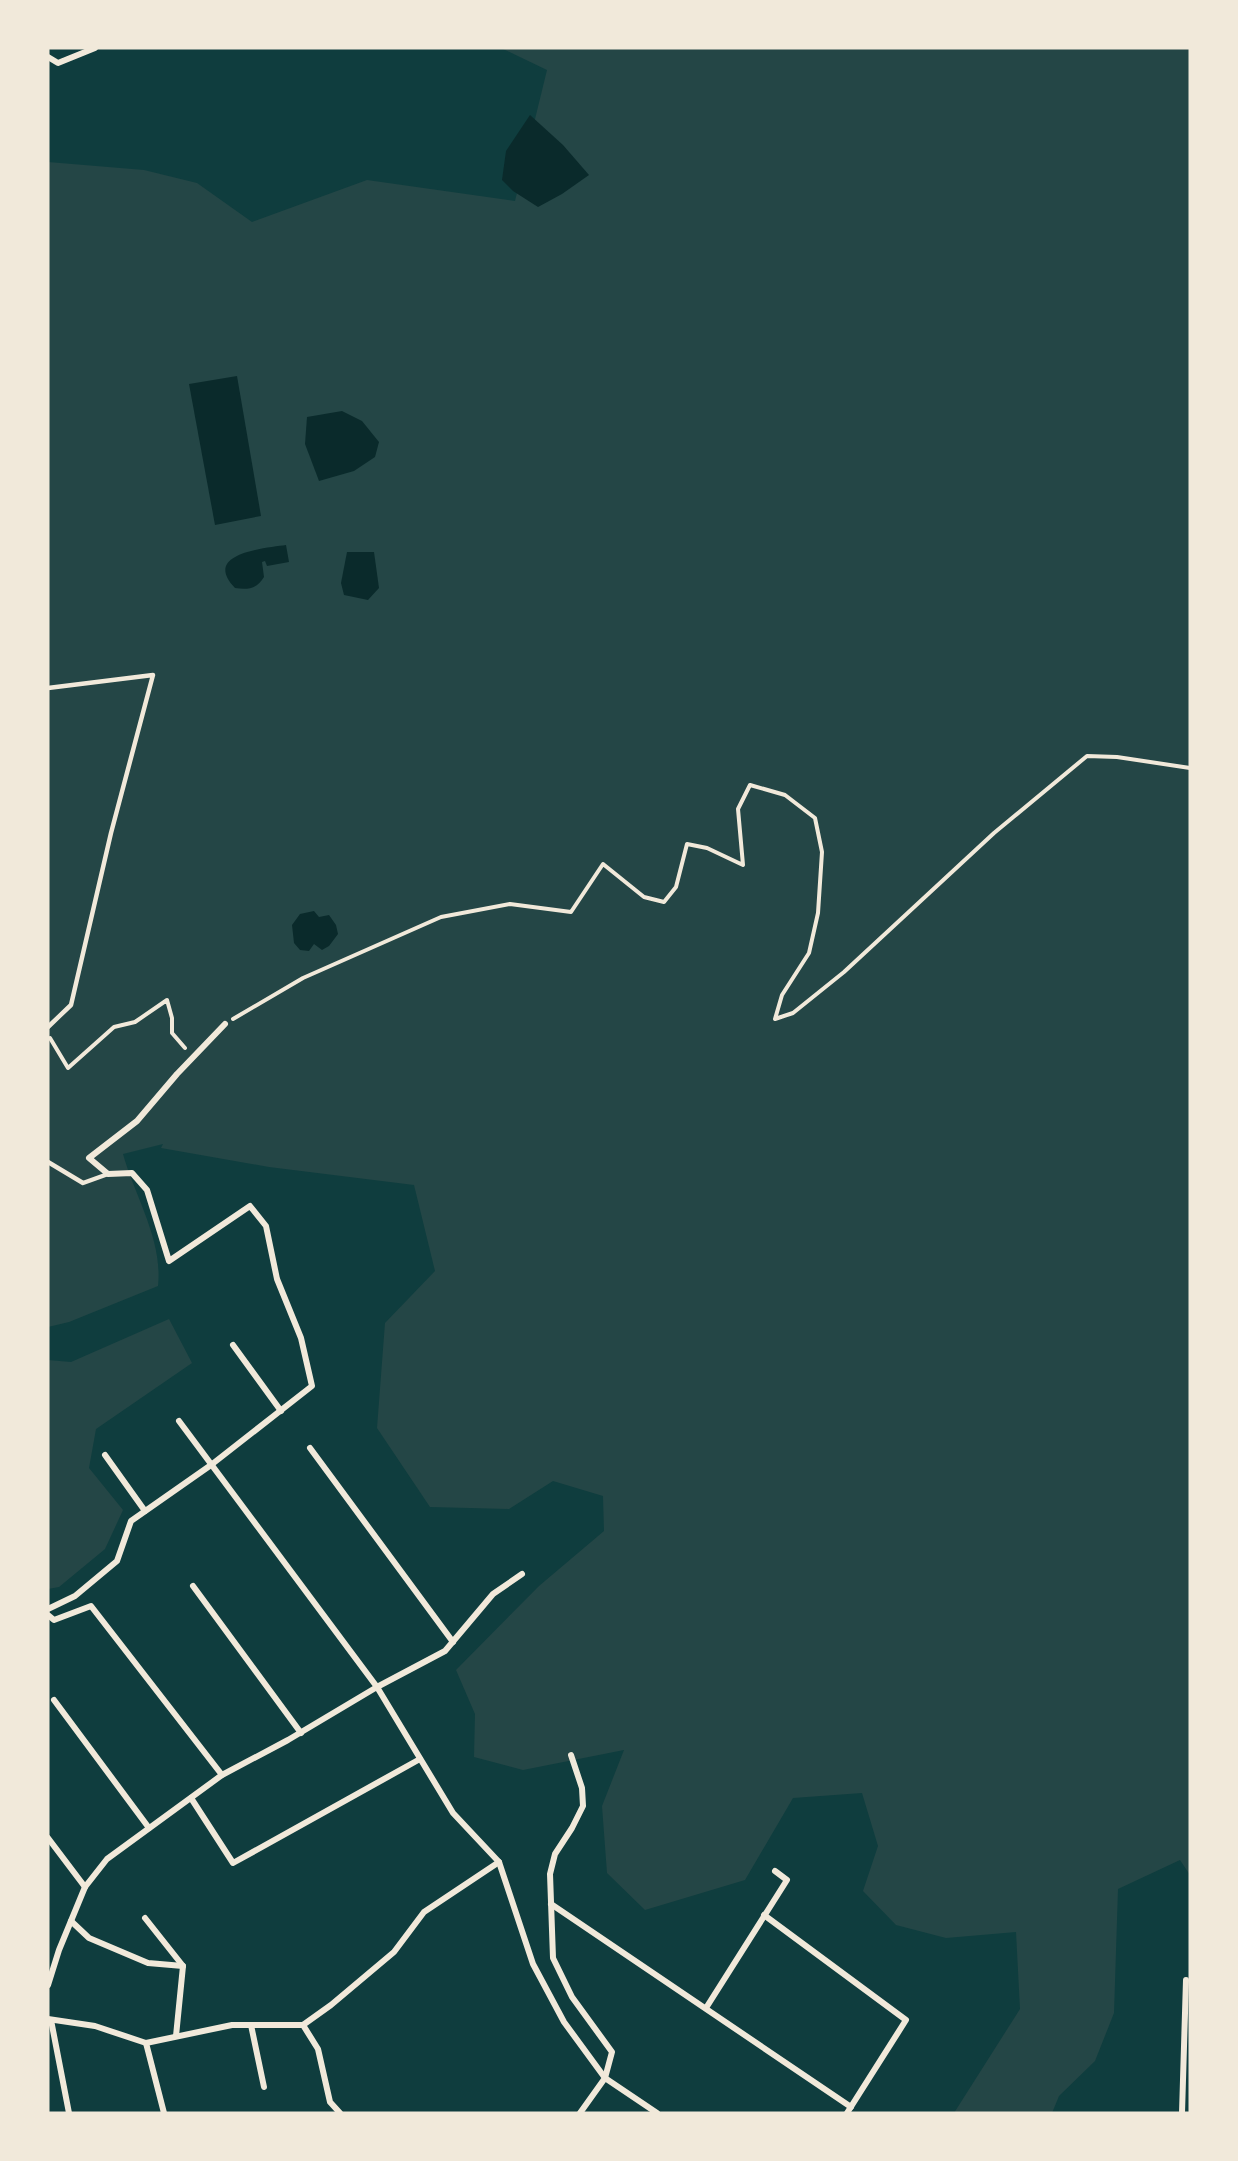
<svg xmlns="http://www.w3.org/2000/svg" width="1238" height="2161" font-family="Arial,sans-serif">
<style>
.green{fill:#244646}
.water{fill:#0a2a2b}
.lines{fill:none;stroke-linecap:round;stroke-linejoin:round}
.path{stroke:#f1e9da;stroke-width:4}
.service{stroke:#f1e9da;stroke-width:4.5}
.minor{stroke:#f1e9da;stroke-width:6}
</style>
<rect width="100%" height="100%" fill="#0f3d3e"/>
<!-- green -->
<g class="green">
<path d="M501 48H1190V1875L1180 1860 1118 1889 1114 2013 1095 2061 1059 2096 1052 2113H954L1020 2009 1016 1932 946 1938 896 1925 863 1891 878 1846 862 1793 793 1798 745 1880 645 1910 607 1873 602 1806 624 1750 523 1770 474 1757 475 1714 456 1670 539 1586 604 1531 603 1496 553 1481 509 1509 430 1507 377 1428 385 1323 435 1271 414 1185 269 1167 161 1148 163 1144 123 1154C135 1197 163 1240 158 1286L69 1322 48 1327V162L144 170 197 183 252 222 367 180 515 201 547 70Z"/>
<path d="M169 1319 192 1363 96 1429 89 1468 123 1510 105 1549 59 1587 48 1589V1360L71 1362Z"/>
</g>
<!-- water -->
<g class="water">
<path d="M530 115 563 145 589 175 562 194 538 207 513 191 502 180 506 151Z"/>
<path d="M237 376 261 516 215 525 189 384Z"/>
<path d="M342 411 362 421 379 442 375 457 354 471 319 481 305 444 307 417Z"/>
<path d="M286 545 289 562 267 566 265 561 262 562 264 577C257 589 247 590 235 588 201 553 266 548 286 545Z"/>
<path d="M347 552H374L379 588 368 600 344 595 341 583Z"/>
<path d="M314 911 319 917 329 915 336 925 338 934 329 946 322 950 314 944 309 951 300 950 294 943 292 925 300 914Z"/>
</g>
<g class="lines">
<!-- path -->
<g class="path">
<path d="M233 1019 303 978 441 917 510 904 571 912 603 864 644 897 664 902 676 887 687 844 707 848 743 865 738 809 750 785 785 795 815 818 822 852 818 913 809 953 782 995 775 1019 793 1013 844 972 994 833 1087 756 1117 757 1190 768"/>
<path d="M50 1038 68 1068 114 1027 135 1022 167 1000 172 1018V1033L185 1048"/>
</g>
<!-- service -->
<g class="service">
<path d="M48 688 153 675 111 833 71 1005 48 1027"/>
<path d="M48 1162 83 1183 108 1174"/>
</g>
<!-- minor -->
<g class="minor">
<path d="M48 57 58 63 95 48"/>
<path d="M233 1345 281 1411"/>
<path d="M179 1421 377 1687 453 1813 499 1862 533 1964 564 2022 605 2078 657 2113"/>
<path d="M310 1448 453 1642"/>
<path d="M105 1455 145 1511"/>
<path d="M193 1586 301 1733"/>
<path d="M48 1609 75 1596 117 1561 131 1521 211 1465 312 1386 301 1338 277 1279 266 1226 250 1206 169 1261 147 1190 132 1173 108 1174 89 1158 137 1121 177 1074 225 1024"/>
<path d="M48 1615 54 1620 91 1606 222 1775"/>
<path d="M54 1700 149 1828"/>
<path d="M571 1755 582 1788 583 1806 572 1828 555 1854 550 1874 553 1958 572 1997 612 2052 605 2078 580 2113"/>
<path d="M191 1798 233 1863 420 1759"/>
<path d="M48 1838 85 1887"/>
<path d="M551 1904 851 2107"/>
<path d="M764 1915 906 2020 847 2113"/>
<path d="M145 1918 183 1966 176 2036"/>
<path d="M71 1921 89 1938 148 1963 183 1966"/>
<path d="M48 1985 59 1950 85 1887 107 1859 222 1775 288 1740 377 1687 445 1651 493 1594 522 1574"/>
<path d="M706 2008 787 1880 775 1871"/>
<path d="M48 2019 95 2026 146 2043 232 2025H303L331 2005 394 1952 424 1912 499 1862"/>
<path d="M51 2020 69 2113"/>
<path d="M251 2025 264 2087"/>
<path d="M303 2025 318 2049 330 2102 340 2113"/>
<path d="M146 2043 164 2113"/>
<path d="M1182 2113 1186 1980"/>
</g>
</g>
<!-- border -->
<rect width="1238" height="2161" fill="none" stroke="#f1e9da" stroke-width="99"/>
</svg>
